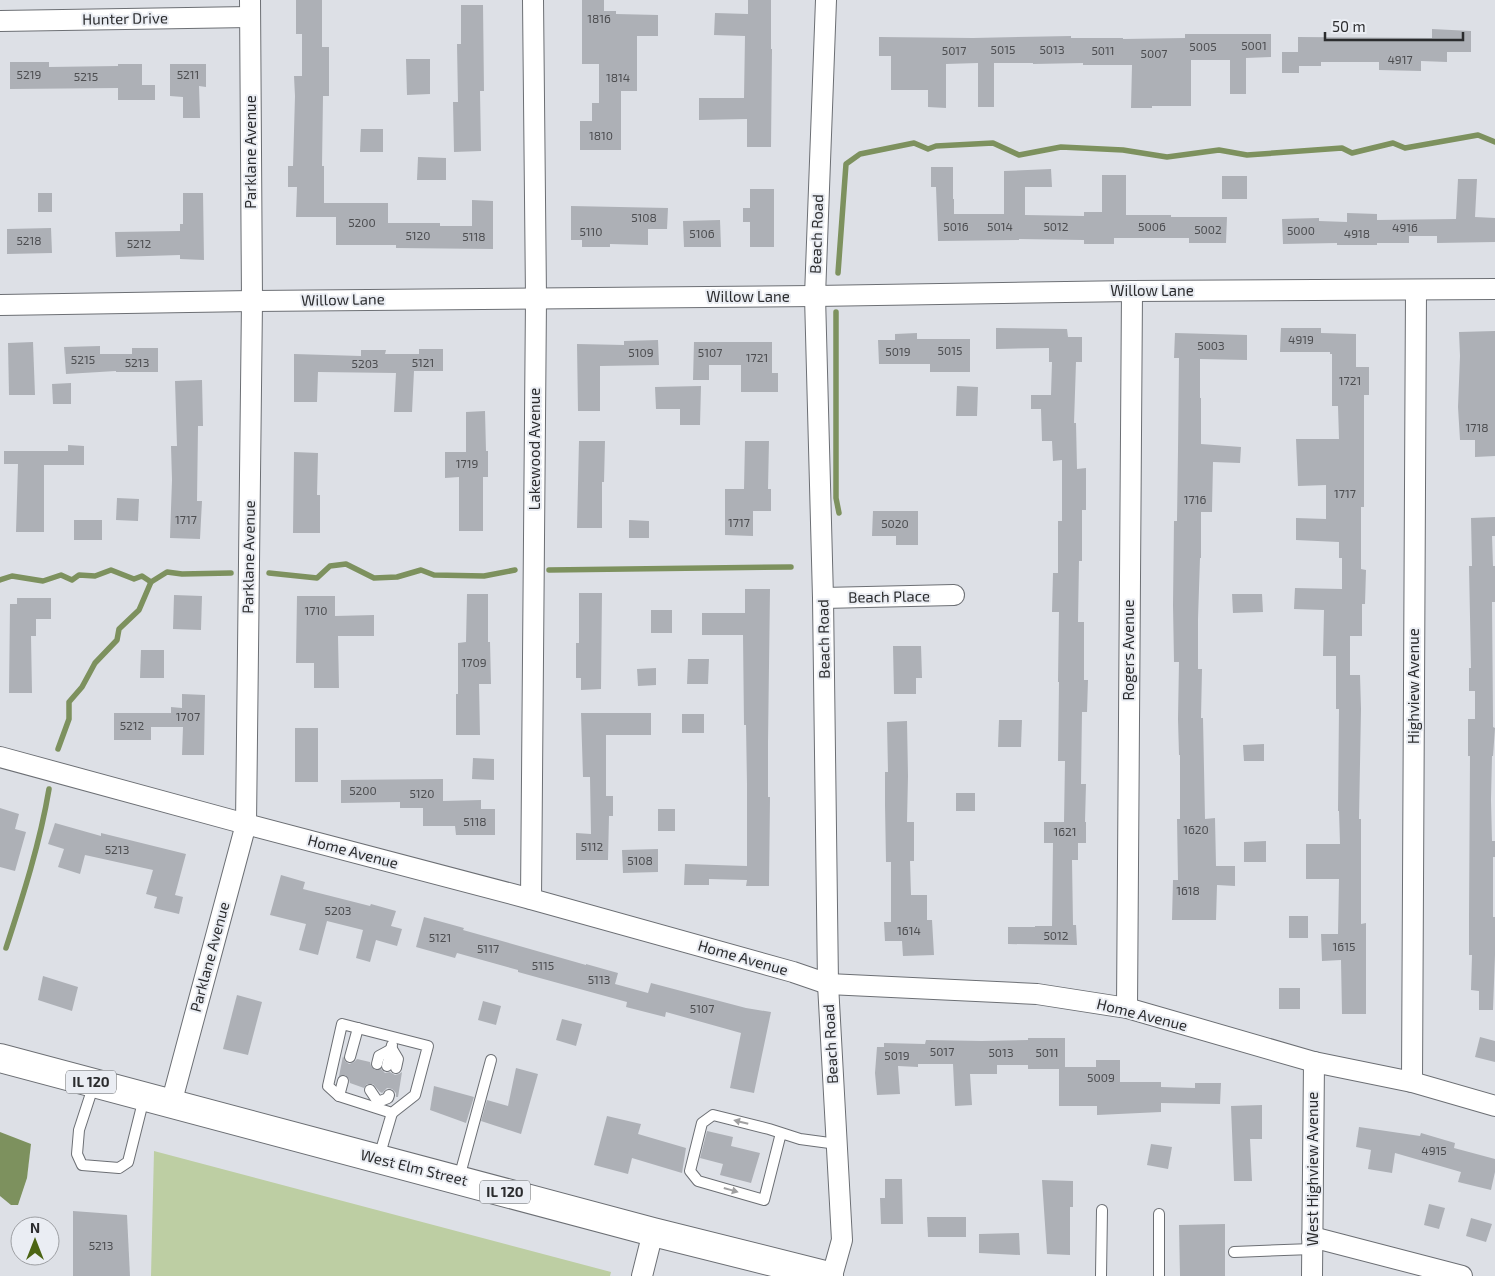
<svg xmlns="http://www.w3.org/2000/svg" width="1495" height="1276" font-family="'Exo 2',sans-serif">
<style>
.green{fill:#bdcea3}
.water{fill:#7d915e}
.lines{fill:none;stroke-linecap:round;stroke-linejoin:round}
.stream{stroke:#7d915e;stroke-width:5.5}
.building{fill:#adb0b6}
.lane-casing{stroke:#6c6f74;stroke-width:12}
.street-casing{stroke:#6c6f74;stroke-width:22}
.primary-casing{stroke:#6c6f74;stroke-width:30}
.lane{stroke:#fff;stroke-width:10}
.street{stroke:#fff;stroke-width:20}
.primary{stroke:#fff;stroke-width:28}
.oneway{fill:#a0a0a1}
.labels{text-anchor:middle;stroke-width:4;stroke-linejoin:round;paint-order:stroke}
.number-label{font-size:12px;fill:#4c4d50}
.shield{fill:#eaedf3;stroke:#646669;stroke-width:1}
.shield-label{font-size:14px;font-weight:bold;fill:#2b2c2e}
.street-label{font-size:15px;fill:#2b2c2e;stroke:#eaedf3}
</style>
<rect width="100%" height="100%" fill="#dde0e6"/>
<!-- green -->
<path class="green" d="M154 1151 611 1272 610 1276H151Z"/>
<!-- water -->
<path class="water" d="M0 1132 31 1144 27 1178 18 1205H11L0 1196Z"/>
<g class="lines">
<!-- stream -->
<g class="stream">
<path d="M838 273 846 164 860 154 914 143 928 149 936 146 993 143 1019 155 1061 147 1123 150 1167 157 1219 150 1247 155 1342 148 1352 153 1393 143 1405 148 1478 135 1495 142"/>
<path d="M836 312V498L839 513"/>
<path d="M549 570 791 567"/>
<path d="M269 573 317 578 330 566 346 564 374 578 397 577 421 570 434 575 484 576 515 570"/>
<path d="M0 580 12 576 43 581 61 575 72 580 79 575 95 576 111 570 134 579 142 576 151 582"/>
<path d="M58 749 69 719V702L82 687 95 663 117 640 119 629 139 610 151 582 167 572 182 574 231 573"/>
<path d="M6 948C23 896 40 843 49 789"/>
</g>
</g>
<!-- building -->
<g class="building">
<path d="M296 0H322V47H329V96H323L322 166H324V203H388V223H440V226H472V200L493 201V249L396 248V245H336V217H296L297 187H288V166H293L295 96 294 76H302V34H296Z"/>
<path d="M582 0H604V11H616V14L658 15V36H637V91H621V150H580V121H592V103H599V64H582Z"/>
<path d="M748 0H771V49H772L771 147H747V119L699 120V98H744L745 36 714 35 715 13 748 14Z"/>
<path d="M461 5H483L484 91H480L481 151 454 152 453 102H458L457 44H461Z"/>
<path d="M1432 29 1471 31V52H1447V62L1421 61V71L1379 70V62H1321V66H1299V73H1282V52H1298V37L1432 38Z"/>
<path d="M1185 34H1271V57L1246 58V94H1230V60H1191V106H1152V108H1131L1132 65H1083V63L1033 64V63H994V107H978V63L946 64V108L928 107V90H891V56H879V37L973 38 1071 36V38H1123V39L1185 38Z"/>
<path d="M406 59H430V94L407 95Z"/>
<path d="M10 62H49V67L118 66V64H142V85H155V100H118V88L10 89Z"/>
<path d="M170 64H206V87L199 86 200 118H183V97L170 96Z"/>
<path d="M361 129H383V152H360Z"/>
<path d="M418 157 446 158V180H417Z"/>
<path d="M931 167H953V199H954V214H1004V171L1051 169 1052 187H1025V215L1084 216V212H1102V175H1126V215H1171V217H1227L1226 243H1189V238H1114V244H1084V240L1019 239V240L938 241 936 187H931Z"/>
<rect x="1222" y="176" width="25" height="23"/>
<path d="M1458 179H1477L1475 217 1495 218V242L1437 243V236H1409V243H1377V245H1337V243L1283 244 1282 219 1319 218V221L1347 222V213L1377 214V220L1456 219Z"/>
<path d="M750 189H774V247H750V222H743V208H750Z"/>
<rect x="38" y="193" width="14" height="19"/>
<path d="M183 193H203L204 260 180 259V255L116 257 115 232 180 231V224H183Z"/>
<path d="M571 206 668 208 667 229H648V245L610 244V247H582V240H571Z"/>
<path d="M720 220 721 247H684L683 221Z"/>
<path d="M51 228 52 253 7 254V229Z"/>
<path d="M996 328 1067 329 1068 337H1082V362H1076L1074 423H1076L1077 469 1086 468V510H1082V561H1079L1078 622H1084V680H1088L1087 712H1082L1081 784H1086L1085 822H1086V843H1078V860H1072L1073 925H1076L1077 945 1008 944V927H1035V926H1052L1053 843H1044V822H1064L1065 761H1058L1059 682H1058L1059 612H1052L1053 573H1058V521H1062V460L1053 461 1052 441H1042L1041 409H1031V395H1051L1052 362H1049V348L996 349Z"/>
<path d="M1281 328H1321V333L1356 334V367H1369V395H1364V507H1361V569L1366 570 1365 604H1362V636H1350V675H1360L1361 709 1359 819H1361V924L1366 923V1014H1342L1341 960 1322 961 1321 934H1338L1339 879H1306V844H1340L1339 811H1338L1339 709H1336V656H1323L1324 610 1294 609 1295 588 1342 589V558H1339V542L1296 540V518L1326 519V485L1298 486 1296 439H1339L1338 406H1332V354H1330V352H1280Z"/>
<path d="M1495 331V456L1475 457V440H1460L1458 407 1460 356 1459 332Z"/>
<path d="M917 333V339H970V372H930V364H879L878 340H895V334Z"/>
<path d="M1175 333 1247 335V360L1200 359V398H1201V444L1241 447 1240 463 1213 462 1212 512H1201V558H1200L1198 619V669H1202L1201 718H1203L1205 819 1215 818 1216 866H1235V886L1217 885 1216 920H1172L1173 880H1178L1177 819H1180V755H1179L1178 719 1179 662H1174L1173 605 1174 521H1177L1178 451 1179 358H1174Z"/>
<path d="M658 340 659 365 600 366V411H578L577 344 624 345V341Z"/>
<path d="M33 342 35 395H9L8 343Z"/>
<path d="M694 342H772V373H778V392H741V365H709V380H693Z"/>
<path d="M100 346V354H132V348H158V372H116V371L66 374 64 347Z"/>
<path d="M419 349H443V371H414L412 412H394L396 373 318 372 317 402H294V354L361 356V350H386L385 354H419Z"/>
<path d="M202 380 203 426H198L197 501H202L200 539 170 538 172 480 171 446H177L175 381Z"/>
<path d="M71 383V404H53L52 384Z"/>
<path d="M701 386 700 425H680V409H656L655 387Z"/>
<path d="M957 386 978 387 977 416H956Z"/>
<path d="M485 411 486 451H488V477H483V531H459V477L445 478V452H466V412Z"/>
<path d="M579 441H605L604 482H602V528H577Z"/>
<path d="M745 441H769L768 489H771V511H753V536L725 535V489H744Z"/>
<path d="M68 445 84 446V465H44V532H16L18 464H4V451H68Z"/>
<path d="M294 452 318 453 317 495H320V533H293Z"/>
<path d="M117 498 139 499 138 521 116 520Z"/>
<path d="M873 511H918V545H896V536H872Z"/>
<path d="M1495 517V536H1492L1493 566H1495V602H1492L1493 719V727L1495 728 1493 756H1492L1491 800 1492 841H1495V857H1493V917H1495V955L1493 1010H1479V991L1471 990 1472 955H1469V917L1470 756H1468V719H1475V691H1469V668H1471L1469 566H1472L1471 518Z"/>
<rect x="74" y="520" width="28" height="20"/>
<path d="M629 520 649 521V538H629Z"/>
<path d="M745 589H770L768 742V797H770L769 886H746L747 880 709 879V885H684L685 864 747 866V784L746 725H744L743 635H702V613H745Z"/>
<path d="M579 593H602L601 689 581 690V678H576V643H579Z"/>
<path d="M467 594H488V642H490L491 684H479L480 735H456V694H458V643L466 642Z"/>
<path d="M1232 594H1262L1263 612 1233 613Z"/>
<path d="M174 595 202 596 201 630 173 629Z"/>
<path d="M297 596H335V616L374 615V636H338L339 688H314V663H296Z"/>
<path d="M17 598H51V619H36V636H31L32 693H9L10 604H17Z"/>
<rect x="651" y="610" width="21" height="23"/>
<path d="M893 646H921L922 678H916V694H894Z"/>
<path d="M141 650H164V678H140Z"/>
<path d="M688 659H709L708 684H687Z"/>
<path d="M656 668V685L638 686 637 669Z"/>
<path d="M182 694 205 695 204 755H182L183 727H151V740H114V713H171V707L182 708Z"/>
<path d="M581 713H651V735H606V796H613V816H609L608 860H576V833L591 834 590 777H583Z"/>
<rect x="682" y="714" width="22" height="19"/>
<path d="M999 720H1022L1021 747H998Z"/>
<path d="M907 721 908 776 907 822H914V861H910L911 895H927V920H932L934 955 903 956 902 941H885L884 922H891V862H886L885 805V772H888L887 722Z"/>
<rect x="295" y="728" width="23" height="54"/>
<path d="M1264 744V761H1244L1243 745Z"/>
<path d="M473 758 494 759V780L472 779Z"/>
<path d="M443 779V801L481 800V809H495V835H456L455 826H423V808H400V802L341 803V780Z"/>
<rect x="956" y="793" width="19" height="18"/>
<path d="M0 808 19 814 15 829 26 832 15 871 0 867Z"/>
<rect x="658" y="809" width="17" height="22"/>
<path d="M55 823 101 836V833L186 854 175 895 183 897 179 914 154 908 157 897 146 894 153 870 85 855 80 874 58 867 64 849 48 844Z"/>
<path d="M1266 841V862H1244V842Z"/>
<path d="M658 849V872L623 873 622 850Z"/>
<path d="M281 875 305 882 303 889 370 906 371 904 396 911 391 926 402 929 397 946 376 940 370 962 356 958 363 930 327 921 318 955 299 950 306 924 270 915Z"/>
<rect x="1289" y="916" width="19" height="22"/>
<path d="M424 917 464 928 463 930 586 965V964L618 973 615 984 648 993 651 983 746 1008 771 1012 754 1093 730 1088 741 1033 666 1012 665 1017 626 1007 627 1002 518 972V970L457 953 455 958 416 947Z"/>
<path d="M43 976 78 987 72 1011 38 1000Z"/>
<rect x="1279" y="988" width="21" height="21"/>
<path d="M237 995 262 1002 248 1055 223 1049Z"/>
<path d="M483 1001 501 1006 496 1025 478 1020Z"/>
<path d="M562 1019 582 1024 576 1046 556 1040Z"/>
<path d="M1480 1037 1495 1041V1062L1475 1057Z"/>
<path d="M1028 1038H1065V1067H1096V1060H1120V1082H1161V1087L1195 1088V1083H1221L1220 1104 1161 1103V1112L1097 1115V1106H1059V1069H1028V1065H997V1074H970L972 1105 955 1106 953 1064H918V1067L898 1066 900 1094 877 1095 875 1073 877 1047H884V1043L925 1044 926 1040 982 1041 1028 1040Z"/>
<path d="M343 1056 345 1061 349 1064 354 1062 357 1059 370 1062 371 1066 375 1070 381 1069 385 1073 390 1072 395 1075 399 1074 402 1072 398 1097H396V1093L392 1089 387 1088 382 1093 380 1092 373 1084H367L364 1088 350 1083 349 1079 345 1075 339 1076Z"/>
<path d="M516 1068 538 1074 521 1134 481 1121 487 1100 508 1106Z"/>
<path d="M434 1086 474 1097 466 1123 430 1110Z"/>
<path d="M1262 1105V1139H1250L1252 1181H1234L1231 1106Z"/>
<path d="M607 1116 641 1124 638 1134 686 1148 682 1173 632 1158 628 1174 594 1165Z"/>
<path d="M1359 1127 1420 1136 1421 1133 1455 1143 1454 1148 1495 1159V1172L1491 1190 1458 1182 1461 1172 1395 1153 1392 1173 1368 1169 1371 1150 1356 1147Z"/>
<path d="M707 1131 733 1137 731 1146 760 1153 751 1183 720 1175 723 1164 700 1158Z"/>
<path d="M1151 1144 1172 1147 1168 1169 1147 1165Z"/>
<path d="M885 1179H902L903 1224H881L880 1198H885Z"/>
<path d="M1042 1180 1073 1181V1207H1070V1255L1047 1254Z"/>
<path d="M1429 1204 1445 1208 1439 1229 1424 1225Z"/>
<path d="M73 1211 127 1215 130 1276H73Z"/>
<path d="M927 1217H966V1237H928Z"/>
<path d="M1471 1218 1492 1224 1486 1242 1466 1236Z"/>
<path d="M1225 1224V1276H1180L1179 1225Z"/>
<path d="M1019 1233 1020 1255 979 1253V1234Z"/>
</g>
<g class="lines">
<!-- lane casing -->
<g class="lane-casing">
<g id="lane">
<path d="M342 1024 428 1046 415 1095 392 1113 339 1096 328 1086Z"/>
<path d="M350 1057 358 1028"/>
<path d="M377 1064 379 1056 392 1049 398 1059 396 1068"/>
<path d="M387 1066 392 1045"/>
<path d="M94 1084 79 1130 77 1154 82 1165 119 1168 128 1162 144 1098"/>
<path d="M370 1090 378 1102 388 1098 389 1095"/>
<path d="M339 1096 343 1081"/>
<path d="M781 1133 764 1200 698 1181 690 1171 702 1123 713 1115 769 1129 800 1139 837 1144"/>
<path d="M379 1157 392 1113"/>
<path d="M459 1178 491 1060"/>
<path d="M1159 1214V1276"/>
<path d="M1234 1252 1312 1249"/>
<path d="M1101 1276 1102 1210"/>
</g>
</g>
<!-- street casing -->
<g class="street-casing">
<g id="street">
<path d="M826 0 815 296 823 598 828 984 842 1240 832 1276"/>
<path d="M0 21 250 17"/>
<path d="M0 305 252 301 815 296 1132 291 1495 289"/>
<path d="M823 598 954 595"/>
<path d="M0 757 246 824 531 899 793 972 828 984 1037 994 1127 1008 1314 1062 1412 1082 1495 1106"/>
<path d="M531 899 536 298 533 0"/>
<path d="M1127 1008 1132 291"/>
<path d="M1412 1082 1416 290"/>
<path d="M171 1104 246 824 252 301 250 0"/>
<path d="M1312 1237 1462 1276"/>
<path d="M642 1276 653 1232"/>
<path d="M1312 1276 1314 1062"/>
</g>
</g>
<!-- primary casing -->
<g class="primary-casing">
<path id="primary" d="M0 1058 653 1232 829 1276"/>
</g>
<!-- lane -->
<use href="#lane" class="lane"/>
<!-- street -->
<use href="#street" class="street"/>
<!-- primary -->
<use href="#primary" class="primary"/>
</g>
<!-- one-way arrows -->
<defs><path id="oneway-solid" d="M-6-.8H1V-3.2L6.5 0L1 3.2V.8H-6Z" transform="scale(1.25)"/></defs>
<g class="oneway">
<use href="#oneway-solid" transform="translate(741 1122) rotate(-166)"/>
<use href="#oneway-solid" transform="translate(731 1190) rotate(16)"/>
</g>
<g class="labels">
<!-- number labels -->
<g class="number-label">
<text x="599" y="23">1816</text>
<text x="1254" y="50">5001</text>
<text x="1203" y="51">5005</text>
<text x="1003" y="54">5015</text>
<text x="1052" y="54">5013</text>
<text x="954" y="55">5017</text>
<text x="1103" y="55">5011</text>
<text x="1154" y="58">5007</text>
<text x="1400" y="64">4917</text>
<text x="29" y="79">5219</text>
<text x="188" y="79">5211</text>
<text x="86" y="81">5215</text>
<text x="618" y="82">1814</text>
<text x="601" y="140">1810</text>
<text x="644" y="222">5108</text>
<text x="362" y="227">5200</text>
<text x="956" y="231">5016</text>
<text x="1000" y="231">5014</text>
<text x="1056" y="231">5012</text>
<text x="1152" y="231">5006</text>
<text x="1405" y="232">4916</text>
<text x="1208" y="234">5002</text>
<text x="1301" y="235">5000</text>
<text x="591" y="236">5110</text>
<text x="702" y="238">5106</text>
<text x="1357" y="238">4918</text>
<text x="418" y="240">5120</text>
<text x="474" y="241">5118</text>
<text x="29" y="245">5218</text>
<text x="139" y="248">5212</text>
<text x="1301" y="344">4919</text>
<text x="1211" y="350">5003</text>
<text x="950" y="355">5015</text>
<text x="898" y="356">5019</text>
<text x="641" y="357">5109</text>
<text x="710" y="357">5107</text>
<text x="757" y="362">1721</text>
<text x="83" y="364">5215</text>
<text x="137" y="367">5213</text>
<text x="423" y="367">5121</text>
<text x="365" y="368">5203</text>
<text x="1350" y="385">1721</text>
<text x="1477" y="432">1718</text>
<text x="467" y="468">1719</text>
<text x="1345" y="498">1717</text>
<text x="1195" y="504">1716</text>
<text x="186" y="524">1717</text>
<text x="739" y="527">1717</text>
<text x="895" y="528">5020</text>
<text x="316" y="615">1710</text>
<text x="474" y="667">1709</text>
<text x="188" y="721">1707</text>
<text x="132" y="730">5212</text>
<text x="363" y="795">5200</text>
<text x="422" y="798">5120</text>
<text x="475" y="826">5118</text>
<text x="1196" y="834">1620</text>
<text x="1065" y="836">1621</text>
<text x="592" y="851">5112</text>
<text x="117" y="854">5213</text>
<text x="640" y="865">5108</text>
<text x="1188" y="895">1618</text>
<text x="338" y="915">5203</text>
<text x="909" y="935">1614</text>
<text x="1056" y="940">5012</text>
<text x="440" y="942">5121</text>
<text x="1344" y="951">1615</text>
<text x="488" y="953">5117</text>
<text x="543" y="970">5115</text>
<text x="599" y="984">5113</text>
<text x="702" y="1013">5107</text>
<text x="942" y="1056">5017</text>
<text x="1001" y="1057">5013</text>
<text x="1047" y="1057">5011</text>
<text x="897" y="1060">5019</text>
<text x="1101" y="1082">5009</text>
<text x="1434" y="1155">4915</text>
<text x="101" y="1250">5213</text>
</g>
<!-- shield labels -->
<g class="shield">
<rect x="66" y="1070.5" width="50" height="23" rx="4"/>
<rect x="480" y="1180.5" width="50" height="23" rx="4"/>
</g>
<g class="shield-label">
<text x="91" y="1087">IL 120</text>
<text x="505" y="1197">IL 120</text>
</g>
<!-- street labels -->
<g class="street-label">
<text transform="translate(125 19) rotate(-1)" y="5">Hunter Drive</text>
<text transform="translate(251 152) rotate(-90)" y="5">Parklane Avenue</text>
<text transform="translate(817 234) rotate(-88)" y="5">Beach Road</text>
<text x="1152" y="296">Willow Lane</text>
<text x="748" y="302">Willow Lane</text>
<text transform="translate(343 300) rotate(-1)" y="5">Willow Lane</text>
<text transform="translate(535 449) rotate(-90)" y="5">Lakewood Avenue</text>
<text transform="translate(249 557) rotate(-89)" y="5">Parklane Avenue</text>
<text transform="translate(889 597) rotate(-1)" y="5">Beach Place</text>
<text transform="translate(824 639) rotate(-91)" y="5">Beach Road</text>
<text transform="translate(1129 650) rotate(-90)" y="5">Rogers Avenue</text>
<text transform="translate(1414 686) rotate(-90)" y="5">Highview Avenue</text>
<text transform="translate(353 852) rotate(15)" y="5">Home Avenue</text>
<text transform="translate(210 957) rotate(-75)" y="5">Parklane Avenue</text>
<text transform="translate(743 958) rotate(16)" y="5">Home Avenue</text>
<text transform="translate(1142 1015) rotate(14)" y="5">Home Avenue</text>
<text transform="translate(831 1044) rotate(-93)" y="5">Beach Road</text>
<text transform="translate(414 1168) rotate(14)" y="5">West Elm Street</text>
<text transform="translate(1313 1169) rotate(-90)" y="5">West Highview Avenue</text>
</g>
</g>
<!-- north arrow -->
<g transform="translate(35 1241)"><circle r="24" fill="#eaedf3" stroke="#9ea0a4"/>
<path d="M0-4L9 19L0 12L-9 19Z" fill="#4b6413"/>
<text y="-8" font-size="14" font-weight="bold" text-anchor="middle" fill="#2b2c2e">N</text>
</g>
<!-- scale -->
<path d="M1325 32v8h138v-8" fill="none" stroke="#2b2c2e" stroke-width="2.5"/>
<text x="1332" y="32" font-size="15" fill="#2b2c2e" stroke="#eaedf3" stroke-width="4" paint-order="stroke">50 m</text>
</svg>
